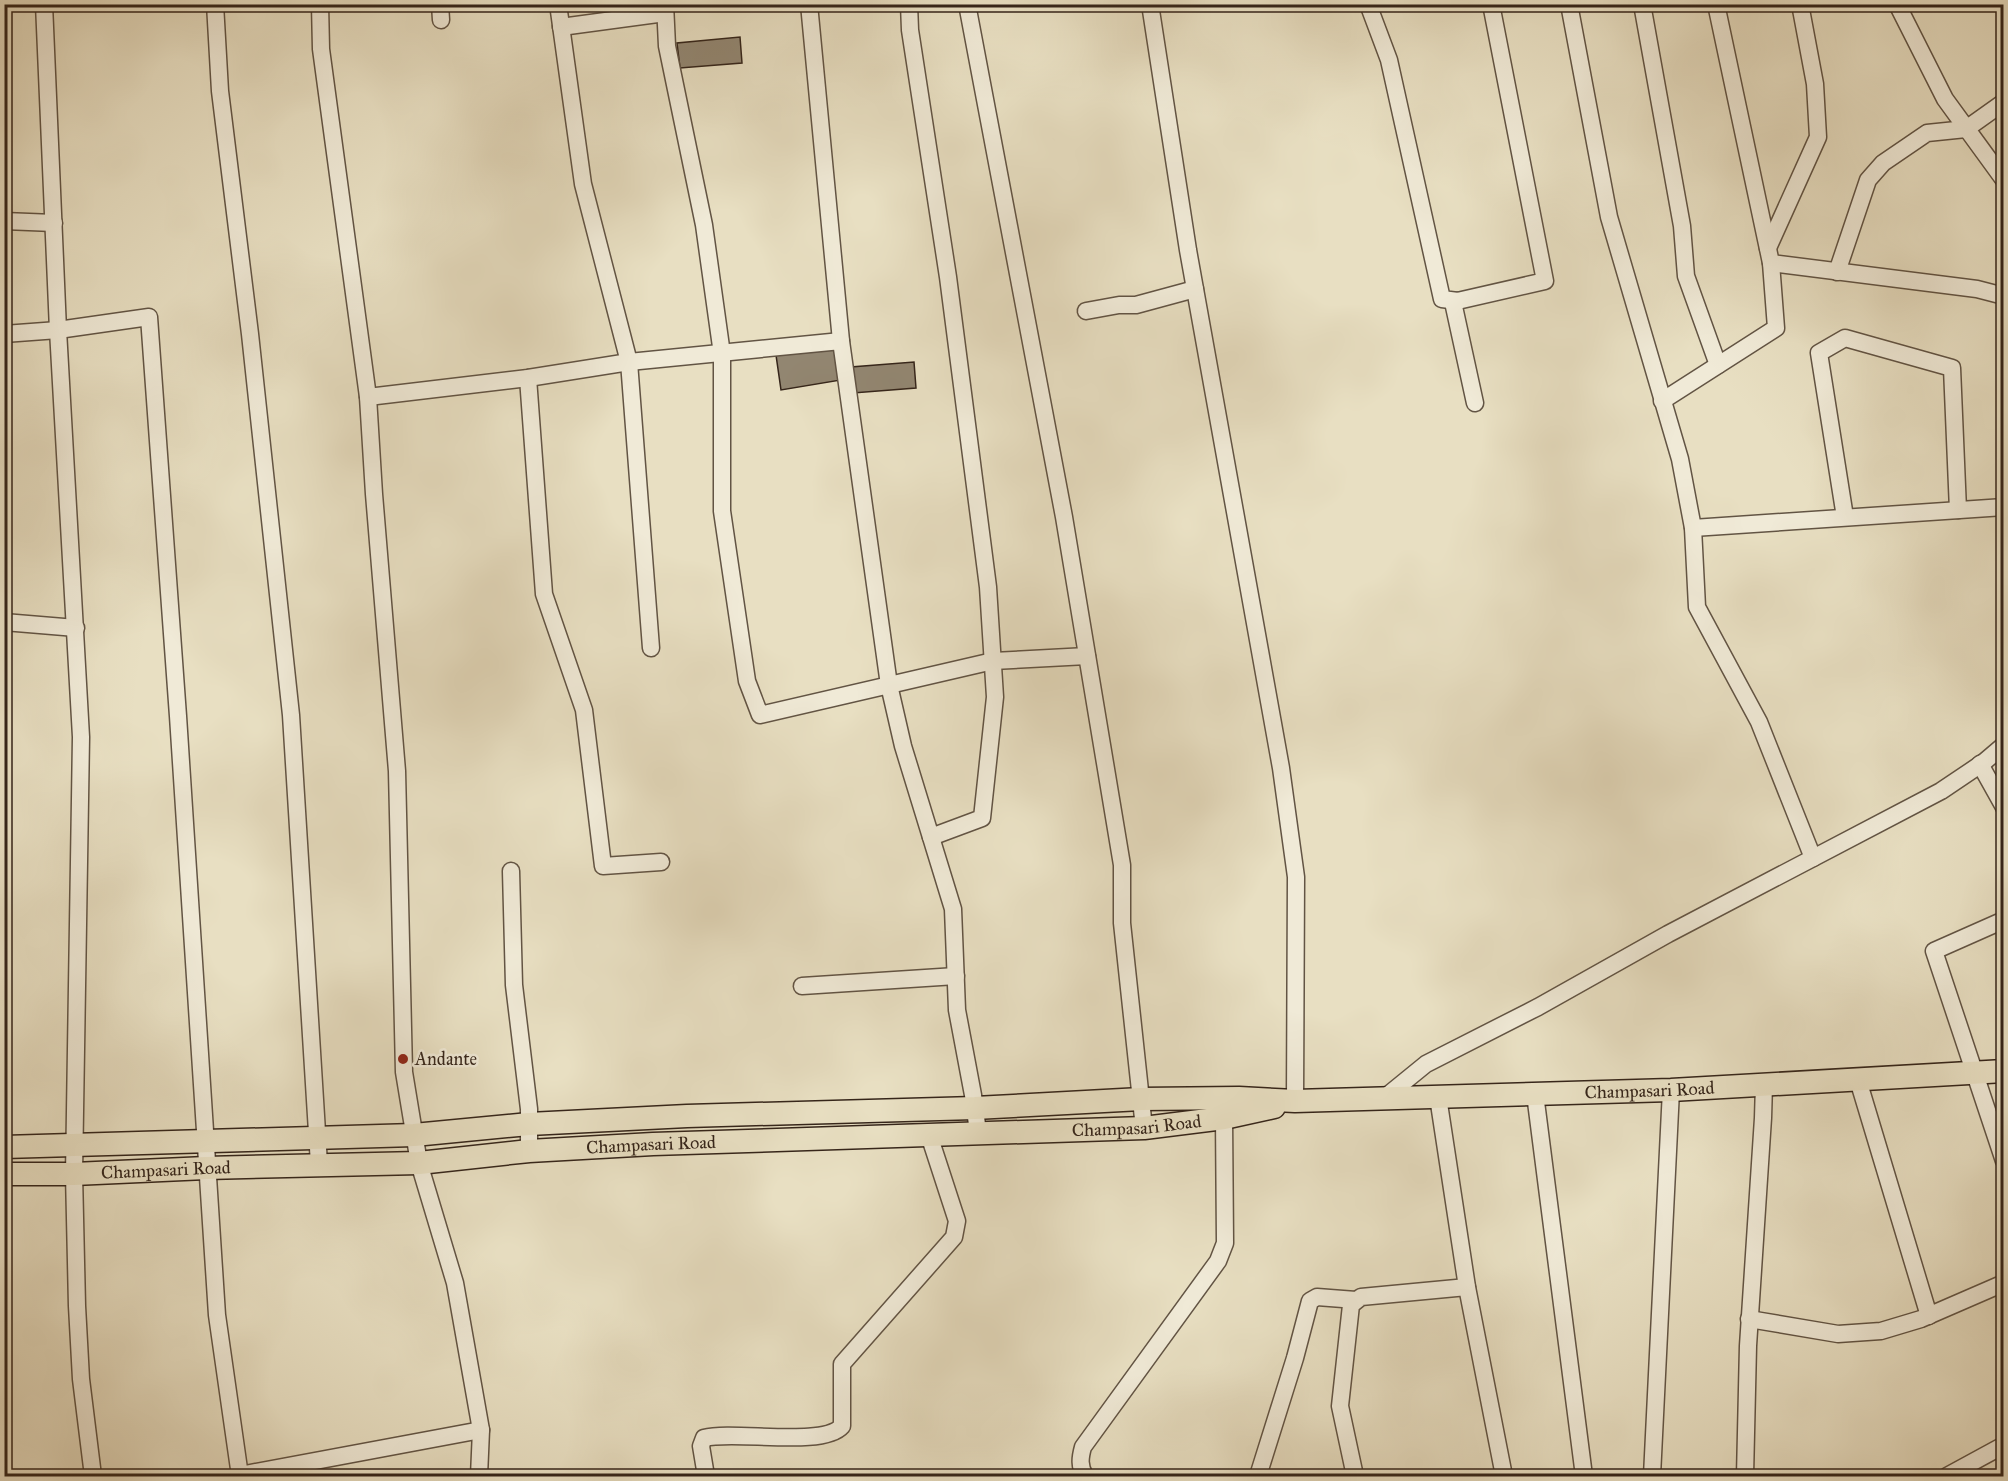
<svg xmlns="http://www.w3.org/2000/svg" width="2008" height="1481" font-family="'IM FELL Great Primer',serif">
<style>
.building{fill:#928671;stroke:#35251a;stroke-width:1.5}
.lines{fill:none;stroke-linecap:round;stroke-linejoin:round}
.minor-casing{stroke:#625444;stroke-width:19}
.major-casing{stroke:#35251a;stroke-width:25}
.minor{stroke:#f0ead7;stroke-width:16}
.major{stroke:#e8dfc2;stroke-width:22}
.poi-dot{fill:#8f2418;stroke:#f0ead7;stroke-width:2}
.labels{text-anchor:middle;stroke-width:5;stroke-linejoin:round;paint-order:stroke}
.poi-label{font-size:18px;fill:#35251a;stroke:#f0ead7;text-anchor:start}
.street-label{font-size:18px;fill:#35251a;stroke:#f0ead7}
</style>
<rect width="100%" height="100%" fill="#e8dfc2"/>
<filter id="stains"><feTurbulence type="fractalNoise" baseFrequency=".00333" numOctaves="4"/><feColorMatrix values="0 0 0 0 .2 0 0 0 0 .09 0 0 0 0 .02 0 0 0 .5 -.17"/></filter>
<radialGradient id="worn" r=".72"><stop offset=".6" stop-color="#630" stop-opacity="0"/><stop offset="1" stop-color="#630" stop-opacity=".3"/></radialGradient>
<!-- building -->
<g class="building">
<path d="M740 37 742 63 680 68 677 43Z"/>
<path d="M835 345 841 380 781 390 776 355Z"/>
<path d="M914 362 916 388 853 393 851 367Z"/>
</g>
<g class="lines">
<!-- minor casing -->
<g class="minor-casing">
<g id="minor">
<path d="M44 4 58 330 81 737 74 1174 77 1306 81 1379 93 1476"/>
<path d="M215 4 220 91 250 334 291 715 319 1164"/>
<path d="M320 4 321 49 368 397 374 494 397 771 404 1072 419 1163 455 1283 481 1430 479 1476"/>
<path d="M440 4 441 20"/>
<path d="M558 4 583 184 629 362 651 648"/>
<path d="M665 4 667 46 704 225 722 354V511L747 681 760 715 993 661 1087 656"/>
<path d="M809 4 841 341 889 685 903 746 953 909 957 1010 973 1095 978 1132"/>
<path d="M909 4 910 30 948 277 988 587 995 697 982 818 931 837"/>
<path d="M967 4 1064 517 1122 865V923L1144 1128"/>
<path d="M1150 4 1188 250 1281 768 1296 877 1295 1101"/>
<path d="M1368 4 1389 60 1442 299 1458 301"/>
<path d="M1569 4 1609 217 1680 459 1693 528 1697 607 1759 722 1813 858"/>
<path d="M1642 4 1682 226 1686 276 1718 365"/>
<path d="M1716 4 1771 263 1977 289 2004 296"/>
<path d="M1897 4 1945 99 2004 180"/>
<path d="M561 27 665 13"/>
<path d="M4 221 54 223"/>
<path d="M1768 248 1818 137 1815 84 1800 4"/>
<path d="M1837 272 1868 180 1883 163 1927 133 1966 129 2004 102"/>
<path d="M1086 311 1119 305H1136L1195 289"/>
<path d="M4 334 58 330 149 317 178 716 217 1315 240 1476"/>
<path d="M528 378 544 594 584 710 603 866 661 862"/>
<path d="M368 397 528 378 629 362 841 341"/>
<path d="M1662 401 1776 328 1771 263"/>
<path d="M1475 403 1453 302 1545 281 1491 4"/>
<path d="M1845 517 1819 353 1845 338 1952 368 1958 510"/>
<path d="M1693 528 2004 507"/>
<path d="M4 622 76 628"/>
<path d="M1980 764 2004 807"/>
<path d="M511 871 514 985 529 1109V1151"/>
<path d="M2004 920 1934 951 2004 1161"/>
<path d="M802 986 956 976"/>
<path d="M1858 1080 1929 1316"/>
<path d="M1535 1094 1584 1476"/>
<path d="M1438 1097 1467 1287 1504 1476"/>
<path d="M1383 1099 1426 1064 1538 1007 1668 934 1941 791 1984 762 2004 745"/>
<path d="M1749 1319 1838 1334 1881 1331 1921 1319 2004 1283"/>
<path d="M240 1475 481 1430"/>
<path d="M706 1476 701 1446 704 1438C734 1430 823 1448 842 1426V1364L954 1237 957 1221 929 1135"/>
<path d="M1085 1476C1079 1466 1080 1458 1083 1447L1218 1261 1225 1243 1224 1118"/>
<path d="M1258 1476 1295 1358 1310 1301 1317 1297 1356 1300"/>
<path d="M1355 1476 1340 1406 1351 1305 1361 1297 1467 1287"/>
<path d="M1652 1476 1671 1090"/>
<path d="M1745 1476 1748 1346 1763 1118 1764 1084"/>
<path d="M1947 1476 2004 1445"/>
</g>
</g>
<!-- major casing -->
<g class="major-casing">
<g id="major">
<path id="s1" d="M4 1147 414 1135 529 1124 687 1116 975 1108 1141 1099 1239 1098 1295 1101 1671 1090 2004 1071"/>
<path id="s2" d="M4 1174H74L206 1168 419 1163 529 1151 653 1144 1144 1128 1224 1118 1274 1107"/>
</g>
</g>
<!-- minor -->
<use href="#minor" class="minor"/>
<!-- major -->
<use href="#major" class="major"/>
</g>
<!-- markers -->
<circle class="poi-dot" cx="403" cy="1059" r="6"/>
<g class="labels">
<!-- poi labels -->
<g class="poi-label">
<text x="415" y="1065">Andante</text>
</g>
<!-- street labels -->
<g class="street-label">
<text dy="6" stroke="none"><textPath href="#s1" startOffset="1647">Champasari Road</textPath></text>
<text dy="6" stroke="none"><textPath href="#s2" startOffset="1134">Champasari Road</textPath></text>
<text dy="6" stroke="none"><textPath href="#s2" startOffset="648">Champasari Road</textPath></text>
<text dy="6" stroke="none"><textPath href="#s2" startOffset="162">Champasari Road</textPath></text>
</g>
</g>
<!-- margin -->
<rect width="2008" height="1481" fill="none" stroke="#e8dfc2" stroke-width="24"/>
<rect x="6" y="6" width="1996" height="1469" fill="none" stroke="#35251a" stroke-width="3"/>
<rect x="12" y="12" width="1984" height="1457" fill="none" stroke="#35251a" stroke-width="1.5"/>
<rect width="100%" height="100%" filter="url(#stains)"/>
<rect width="100%" height="100%" fill="url(#worn)"/>
</svg>
